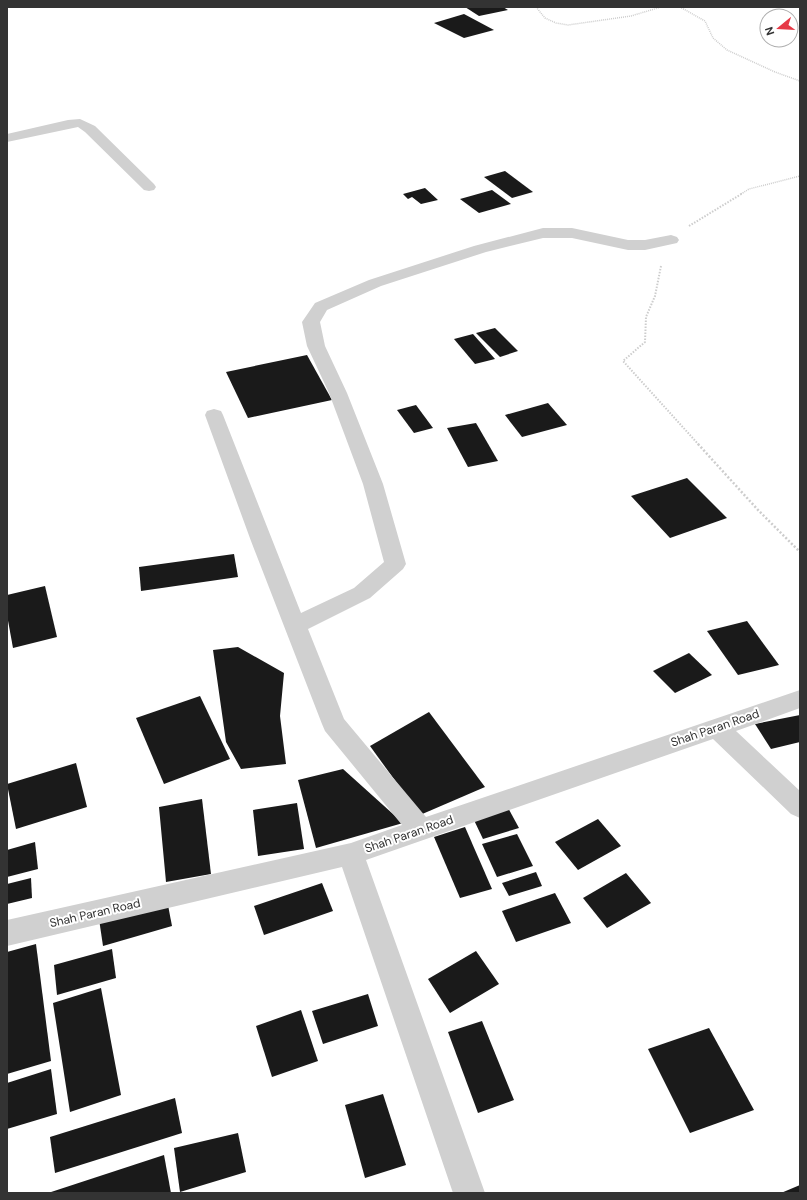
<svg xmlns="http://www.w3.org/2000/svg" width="807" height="1200" font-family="'DM Sans',sans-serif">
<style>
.building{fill:#1a1a1a}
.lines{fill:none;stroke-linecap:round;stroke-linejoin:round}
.path-far2{stroke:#cdcdcd;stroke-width:1.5;stroke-dasharray:1 1;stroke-linecap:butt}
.path-far1{stroke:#cdcdcd;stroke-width:2;stroke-dasharray:1.5 1.5;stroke-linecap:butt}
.path{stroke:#cdcdcd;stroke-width:2.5;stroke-dasharray:2 2;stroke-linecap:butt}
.street{fill:#d0d0d0;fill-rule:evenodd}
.labels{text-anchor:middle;stroke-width:4;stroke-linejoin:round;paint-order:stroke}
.street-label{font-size:12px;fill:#333;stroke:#fff}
</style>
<rect width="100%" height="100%" fill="#fff"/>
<!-- building -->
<g class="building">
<path d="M465 7H503L508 10 479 16Z"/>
<path d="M464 14 494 30 464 38 434 23Z"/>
<path d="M505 171 533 192 512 198 484 177Z"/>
<path d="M425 188 438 200 421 204 412 197 408 199 403 194Z"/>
<path d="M492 190 511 204 479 213 460 199Z"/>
<path d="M495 328 518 351 500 357 476 333Z"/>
<path d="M473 334 495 359 475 364 454 339Z"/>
<path d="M307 355 332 400 248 418 226 372Z"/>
<path d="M548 403 567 425 522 437 505 415Z"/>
<path d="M416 405 433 428 414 433 397 410Z"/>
<path d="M476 423 498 461 468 467 447 428Z"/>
<path d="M687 478 727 518 670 538 631 496Z"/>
<path d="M234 554 238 577 141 591 139 567Z"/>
<path d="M45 586 57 637 13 648 7 615V595Z"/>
<path d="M747 621 779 665 738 675 707 631Z"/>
<path d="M238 647 284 673 280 716 286 764 241 769 226 742 213 650Z"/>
<path d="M689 653 712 675 675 693 653 671Z"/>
<path d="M200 696 230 759 164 784 136 718Z"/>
<path d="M429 712 485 787 420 815 370 746Z"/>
<path d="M800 715V742L771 749 755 724Z"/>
<path d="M76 763 87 807 16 829 7 784Z"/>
<path d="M343 769 403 823 316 848 298 780Z"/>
<path d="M202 799 211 874 166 882 159 807Z"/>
<path d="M297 803 304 849 258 856 253 810Z"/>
<path d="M507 806 519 828 483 839 472 816Z"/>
<path d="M598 819 621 846 578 870 555 842Z"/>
<path d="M465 827 492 889 460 898 434 837Z"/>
<path d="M517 834 533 866 497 877 482 844Z"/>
<path d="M35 842 38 869 7 877V850Z"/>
<path d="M536 872 542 886 509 896 502 883Z"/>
<path d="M626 873 651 903 607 928 583 898Z"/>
<path d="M31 878 32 898 7 904V884Z"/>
<path d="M322 883 333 911 264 935 254 906Z"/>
<path d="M555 893 571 923 516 942 502 911Z"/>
<path d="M167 900 172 926 103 946 99 919Z"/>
<path d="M36 944 51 1061 7 1074V952Z"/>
<path d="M112 949 116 978 57 995 54 965Z"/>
<path d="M476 951 499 984 450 1013 428 979Z"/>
<path d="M101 988 121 1095 70 1112 53 1003Z"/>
<path d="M368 994 378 1026 323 1044 312 1011Z"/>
<path d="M301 1010 318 1061 272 1077 256 1026Z"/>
<path d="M482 1021 514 1100 478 1113 448 1032Z"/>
<path d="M709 1028 754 1110 690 1133 648 1049Z"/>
<path d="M51 1069 57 1114 7 1129V1083Z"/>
<path d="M383 1094 406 1165 365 1178 345 1105Z"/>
<path d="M175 1098 182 1133 55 1173 50 1137Z"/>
<path d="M238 1133 246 1172 180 1192 174 1148Z"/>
<path d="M164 1155 171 1193H48Z"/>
<path d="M800 1185V1193H781Z"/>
</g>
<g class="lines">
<!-- path-far2 -->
<g class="path-far2">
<path d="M536 7 545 18 556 23 568 25 631 16 661 7H680L705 21 713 38 727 50 775 72 800 81"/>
<path d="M741 194 749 189 800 176"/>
</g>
<!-- path-far1 -->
<g class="path-far1">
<path d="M689 226 743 193"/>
<path d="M661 266 655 296 646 317 645 342 623 361 699 445"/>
</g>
<!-- path -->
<path class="path" d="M698 444 758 510 800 552"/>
<!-- street -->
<g class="street">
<path d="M80 119 95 126 154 184 156 187 154 190 149 191 144 190 85 132 78 127 7 142V134L68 120Z"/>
<path d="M543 228H572L628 240H645L671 235 677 237 679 240 677 243 645 250H628L572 238H543L486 252 381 286 327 310 320 322 325 346 347 393 383 484 406 564 403 569 370 598 308 629 344 719 426 817 800 690V708L736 731 800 791V818L791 814 713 739 366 860 485 1193H453L342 867 7 946V920L351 843 402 825 325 731 322 724 251 541 205 415 207 411 214 409 221 411 223 415 301 613 354 588 384 562 363 484 329 393 307 346 302 322 315 303 369 280 474 246Z"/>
</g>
</g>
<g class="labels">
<!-- street labels -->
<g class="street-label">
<text transform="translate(715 728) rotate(-19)" y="4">Shah Paran Road</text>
<text transform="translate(409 834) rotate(-19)" y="4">Shah Paran Road</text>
<text transform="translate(95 913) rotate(-13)" y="4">Shah Paran Road</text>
</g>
</g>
<!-- border -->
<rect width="807" height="1200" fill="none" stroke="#333333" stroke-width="16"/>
<!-- north arrow -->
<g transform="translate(779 28) rotate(252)"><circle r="19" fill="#ffffff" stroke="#adadad"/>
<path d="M0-3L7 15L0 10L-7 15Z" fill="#e63946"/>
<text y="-6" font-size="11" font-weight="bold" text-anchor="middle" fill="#333333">N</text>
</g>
</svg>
